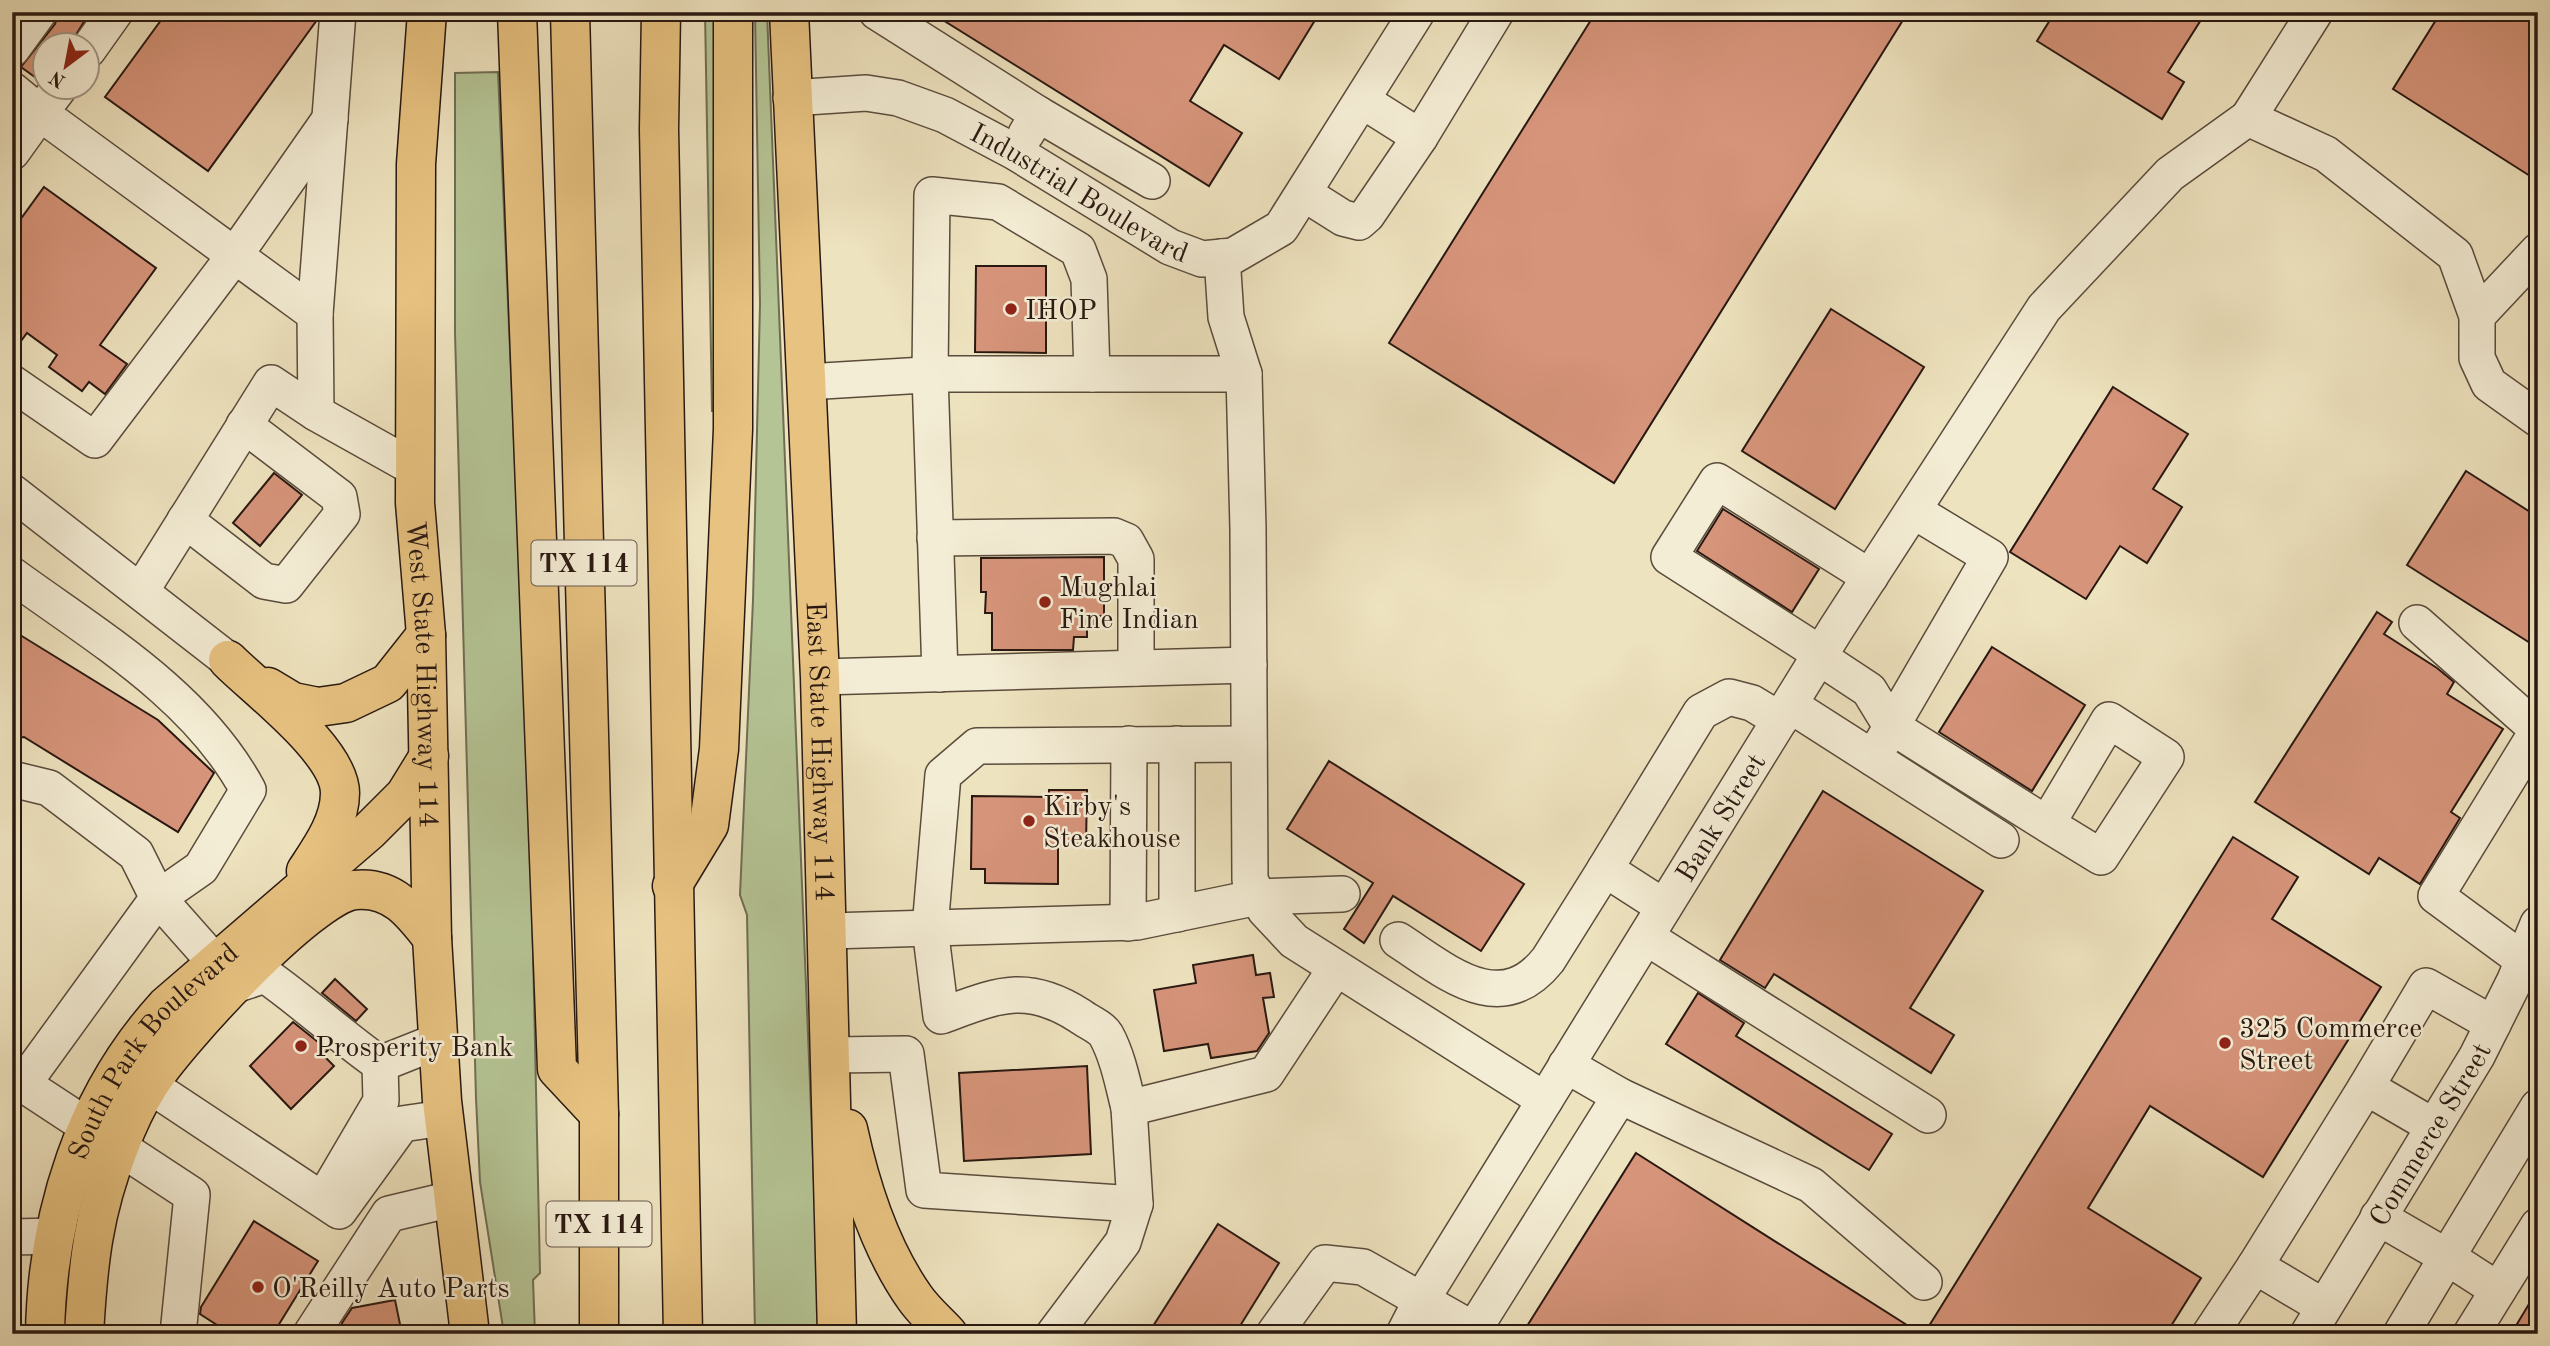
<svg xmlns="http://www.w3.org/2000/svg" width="2550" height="1346" font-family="'Old Standard TT',serif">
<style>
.green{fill:#b5c495;stroke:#6f6e53;stroke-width:2}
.building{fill:#d6947a;stroke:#291811;stroke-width:2}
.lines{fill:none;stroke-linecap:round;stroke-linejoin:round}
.minor-casing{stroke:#5a4b3c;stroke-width:38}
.major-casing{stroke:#291811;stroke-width:41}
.highway-casing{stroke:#291811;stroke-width:41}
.minor{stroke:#f4edd5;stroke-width:35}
.major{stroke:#e7c280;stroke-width:38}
.highway{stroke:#e7c280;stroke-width:38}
.poi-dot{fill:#8f2418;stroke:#f4edd5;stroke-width:2.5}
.labels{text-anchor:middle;stroke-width:5;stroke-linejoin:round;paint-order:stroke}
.shield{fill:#f4edd5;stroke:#66584c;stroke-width:2}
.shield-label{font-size:26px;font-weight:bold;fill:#291811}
.street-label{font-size:28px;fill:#291811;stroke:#f4edd5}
.poi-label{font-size:28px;fill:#291811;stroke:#f4edd5;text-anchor:start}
</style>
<rect width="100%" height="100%" fill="#eee3bf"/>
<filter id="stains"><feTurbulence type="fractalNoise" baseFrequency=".00286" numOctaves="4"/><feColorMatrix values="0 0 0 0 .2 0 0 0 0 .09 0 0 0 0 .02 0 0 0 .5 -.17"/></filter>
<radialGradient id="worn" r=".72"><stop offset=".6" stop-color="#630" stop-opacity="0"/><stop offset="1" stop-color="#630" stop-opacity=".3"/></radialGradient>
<!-- green -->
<g class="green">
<path d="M705 12H721L720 411H712Z"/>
<path d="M755 12H767L820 1334H755L747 915 740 895 753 600 760 304Z"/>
<path d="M498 72 530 813 540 1273 533 1280 535 1334H504L480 1182 476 1098 455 333V73Z"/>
</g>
<!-- building -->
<g class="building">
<path d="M59 12H90L69 46H46V74L39 80 21 67 55 24Z"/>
<path d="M167 12H307L317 20 208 171 105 97Z"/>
<path d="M930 12H1320L1279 79 1224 45 1190 101 1242 133 1209 186Z"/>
<path d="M1596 12H1908L1614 483 1389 343Z"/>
<path d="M2055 12H2206L2168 72 2184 82 2162 119 2037 41Z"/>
<path d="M2441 12H2538V181L2393 89Z"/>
<path d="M44 187 156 268 100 345 127 364 105 394 89 382 82 391 49 367 57 355 27 333 12 353V231Z"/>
<path d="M976 266H1046V353L975 352Z"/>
<path d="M1831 309 1924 367 1835 509 1742 451Z"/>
<path d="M2113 387 2188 434 2153 489 2182 507 2147 563 2120 546 2086 599 2010 552Z"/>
<path d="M2466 471 2538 517V648L2407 565Z"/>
<path d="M274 473 302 495 260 546 233 523Z"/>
<path d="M1723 509 1819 569 1792 612 1697 551Z"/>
<path d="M1104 557V616H1094L1093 628H1087V637H1074L1073 650H992V613H985L986 592H981V558Z"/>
<path d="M2377 612 2392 622 2384 634 2437 668 2454 682 2447 694 2503 729 2451 812 2460 818 2420 884 2379 858 2369 874 2255 802Z"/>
<path d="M12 630 158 720 214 773 178 832 24 737 12 739Z"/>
<path d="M1992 647 2085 705 2032 791 1939 732Z"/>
<path d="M1329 761 1524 884 1481 951 1393 896 1364 943 1344 929 1373 883 1287 829Z"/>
<path d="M1049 790H1087L1086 845 1058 844V884L985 883V869H971L972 796 1049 797Z"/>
<path d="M1823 791 1983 891 1910 1008 1954 1035 1931 1073 1774 974 1765 988 1720 960Z"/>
<path d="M2233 837 2298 877 2272 919 2381 987 2263 1177 2150 1106 2088 1208 2201 1278 2166 1334H1924Z"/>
<path d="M1253 955 1256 975 1270 973 1274 997 1263 998 1269 1033 1257 1051 1211 1058 1208 1044 1164 1051 1154 990 1196 983 1193 965Z"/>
<path d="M335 979 367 1009 356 1021 322 993Z"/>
<path d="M1698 993 1744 1023 1736 1036 1892 1134 1869 1170 1666 1044Z"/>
<path d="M293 1022 328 1050 323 1055 334 1066 291 1109 250 1066Z"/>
<path d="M1087 1066 1091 1154 964 1161 959 1073Z"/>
<path d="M1636 1153 1921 1334H1522Z"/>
<path d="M254 1221 318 1261 273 1334H231L200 1314 201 1307Z"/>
<path d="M1218 1224 1279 1263 1235 1334H1148Z"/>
<path d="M2538 1289V1334H2511Z"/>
<path d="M395 1300 402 1334H344L342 1323 352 1308Z"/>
</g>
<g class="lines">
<!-- minor casing -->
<g class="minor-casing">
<g id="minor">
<path d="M877 12 1038 114"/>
<path d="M12 49 39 12"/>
<path d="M88 50 115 12"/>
<path d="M59 88 40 113 315 314 316 413 271 383 141 591"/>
<path d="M12 90 40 113 12 152"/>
<path id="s1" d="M791 98 866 93 898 98 945 115 1015 152 1170 247 1202 259 1233 256 1281 228 1417 12"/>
<path d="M1363 101 1420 137"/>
<path d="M2248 118 2315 12"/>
<path d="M1026 134 1038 114 1152 181"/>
<path d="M1305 194 1343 218 1359 222 1367 215 1420 137 1496 12"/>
<path d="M1222 257 1226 317 1244 374 1248 529 1250 880 1265 910 1294 941 1545 1100"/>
<path d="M315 314 338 12"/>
<path d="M2477 316 2538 251"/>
<path d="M806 382 941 374H1244"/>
<path d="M12 383 95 440 235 255 330 119"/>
<path d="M316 413 416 469"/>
<path d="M12 492 228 660"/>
<path d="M185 520 264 581 286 585 342 514 339 497 244 425"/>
<path d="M935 538 1114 536 1126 541 1136 559V668"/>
<path d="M12 575C97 637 197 695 248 790L201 868 158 898 23 1084 192 1195 178 1334"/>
<path d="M2417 623 2538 730 2436 896 2523 960"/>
<path d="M1821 654 1669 557 1717 481 1870 577"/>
<path d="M1819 657 1869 690 1891 726 2047 824 2109 720 2166 757 2101 857 2047 824"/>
<path d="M940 674 930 375 932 195 998 202 1078 250 1089 279 1092 374"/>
<path d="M820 677 1249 665"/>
<path d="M1790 705 2001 840"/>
<path d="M1177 744V914"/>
<path d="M1873 758 1990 557 1914 511"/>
<path d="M12 779 49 788 136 854 158 898 235 985 265 975C305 1003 340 1036 380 1064"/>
<path d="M1605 869 1701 712 1729 697 1752 703 1780 720"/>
<path d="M1128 923 1129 744"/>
<path d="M829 931 1137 922 1258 897 1342 894"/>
<path d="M1646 937 1928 1115"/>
<path d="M1398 940C1446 971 1500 1020 1548 960L1605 869 1664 907"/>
<path d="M832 1055 906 1054 924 1190 1135 1204"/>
<path d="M1566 1065 1620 1096 1811 1185 1924 1282"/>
<path d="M149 1085 339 1211 402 1124 443 1118"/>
<path d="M2366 1087 2426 986 2493 1024"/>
<path d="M1129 1108C1123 1084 1118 1057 1106 1035 1101 1027 1088 1022 1080 1016 1026 981 996 996 941 1016L930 928 943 775 977 746 1249 744"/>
<path d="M327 1193 381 1101 380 1064 438 1041"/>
<path d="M2378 1217 2447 1257 2538 1107"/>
<path d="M12 1237 55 1236"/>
<path d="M2255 1266 2366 1087 2433 1126"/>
<path d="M311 1334 389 1214 452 1199"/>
<path d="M1054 1334 1123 1242 1135 1204 1129 1108 1266 1074 1336 968"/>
<path d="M1274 1334 1325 1263 1363 1267 1474 1330"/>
<path id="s2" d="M1404 1334 1422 1299 1836 629 2044 308 2170 174 2248 118 2326 154 2455 255 2477 316V358L2489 384 2538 419"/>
<path d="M1471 1334 1620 1096"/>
<path d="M2210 1334 2255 1266 2324 1307"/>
<path id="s3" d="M2308 1334 2477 1056 2515 980 2538 924"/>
<path d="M2401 1334 2447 1257 2498 1290"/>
<path d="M2471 1334 2538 1226"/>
</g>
</g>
<!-- major casing -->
<g class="major-casing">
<g id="major">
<path id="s4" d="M427 12 416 164 415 503 426 635 432 938 442 1101 470 1334"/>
<path id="s5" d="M789 12 820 677 837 1334"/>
<path d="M228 660C257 689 340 751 340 793 340 822 321 848 306 871"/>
<path d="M268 687 293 702 318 707 346 703 388 683 426 635"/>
<path d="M848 1129C860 1185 881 1250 915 1298 924 1311 937 1322 948 1334"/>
<path id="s6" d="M45 1334C47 1214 84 1096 166 1006L369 831 405 795 429 756"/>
<path d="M84 1334C88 1264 93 1213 119 1147 127 1126 137 1104 149 1085 174 1044 311 894 355 890 392 886 412 912 432 938"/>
</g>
</g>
<!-- highway casing -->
<g class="highway-casing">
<g id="highway">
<path d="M517 12 557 1069 599 1114"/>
<path d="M570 12 599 1114V1334"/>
<path d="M661 12 659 129 683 1334"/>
<path d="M672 886 709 825 719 749 733 429V12"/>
</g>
</g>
<!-- minor -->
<use href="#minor" class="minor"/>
<!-- major -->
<use href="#major" class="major"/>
<!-- highway -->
<use href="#highway" class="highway"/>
</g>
<!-- markers -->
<g class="poi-dot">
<circle cx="1011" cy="309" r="7"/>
<circle cx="1045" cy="602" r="7"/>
<circle cx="1029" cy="821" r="7"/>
<circle cx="2225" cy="1043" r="7"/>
<circle cx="301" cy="1046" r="7"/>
<circle cx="258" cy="1287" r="7"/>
</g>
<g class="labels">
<!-- shield labels -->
<g class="shield">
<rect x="531.5" y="540.5" width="105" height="45" rx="5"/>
<rect x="546.5" y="1201.5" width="105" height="45" rx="5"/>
</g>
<g class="shield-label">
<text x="584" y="572">TX 114</text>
<text x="599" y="1233">TX 114</text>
</g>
<!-- street labels -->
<g class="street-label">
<text dy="10" stroke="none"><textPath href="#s1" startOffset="313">Industrial Boulevard</textPath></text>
<text dy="10" stroke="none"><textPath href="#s4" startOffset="663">West State Highway 114</textPath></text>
<text dy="10" stroke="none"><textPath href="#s5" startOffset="740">East State Highway 114</textPath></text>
<text dy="10" stroke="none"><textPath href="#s2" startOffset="606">Bank Street</textPath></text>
<text dy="10" stroke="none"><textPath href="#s6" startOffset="313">South Park Boulevard</textPath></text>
<text dy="10" stroke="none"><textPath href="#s3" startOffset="234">Commerce Street</textPath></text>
</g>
<!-- poi labels -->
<g class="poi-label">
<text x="1025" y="319">IHOP</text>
<text x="1059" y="596">Mughlai<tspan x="1059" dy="32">Fine Indian</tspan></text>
<text x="1043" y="815">Kirby's<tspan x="1043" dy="32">Steakhouse</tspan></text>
<text x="2239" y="1037">325 Commerce<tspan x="2239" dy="32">Street</tspan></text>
<text x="315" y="1056">Prosperity Bank</text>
<text x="272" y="1297">O'Reilly Auto Parts</text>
</g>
</g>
<!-- margin -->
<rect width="2550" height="1346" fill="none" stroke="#eee3bf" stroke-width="42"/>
<rect x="14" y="14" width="2522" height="1318" fill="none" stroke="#291811" stroke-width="3.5"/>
<rect x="21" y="21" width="2508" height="1304" fill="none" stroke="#291811" stroke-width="2"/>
<!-- north arrow -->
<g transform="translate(66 66) rotate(212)"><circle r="33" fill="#f4edd5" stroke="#a39887" stroke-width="2"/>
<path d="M0-5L12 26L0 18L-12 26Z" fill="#8f2418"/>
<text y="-10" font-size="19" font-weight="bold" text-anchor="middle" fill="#291811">N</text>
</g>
<rect width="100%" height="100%" filter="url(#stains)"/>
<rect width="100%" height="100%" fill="url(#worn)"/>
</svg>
